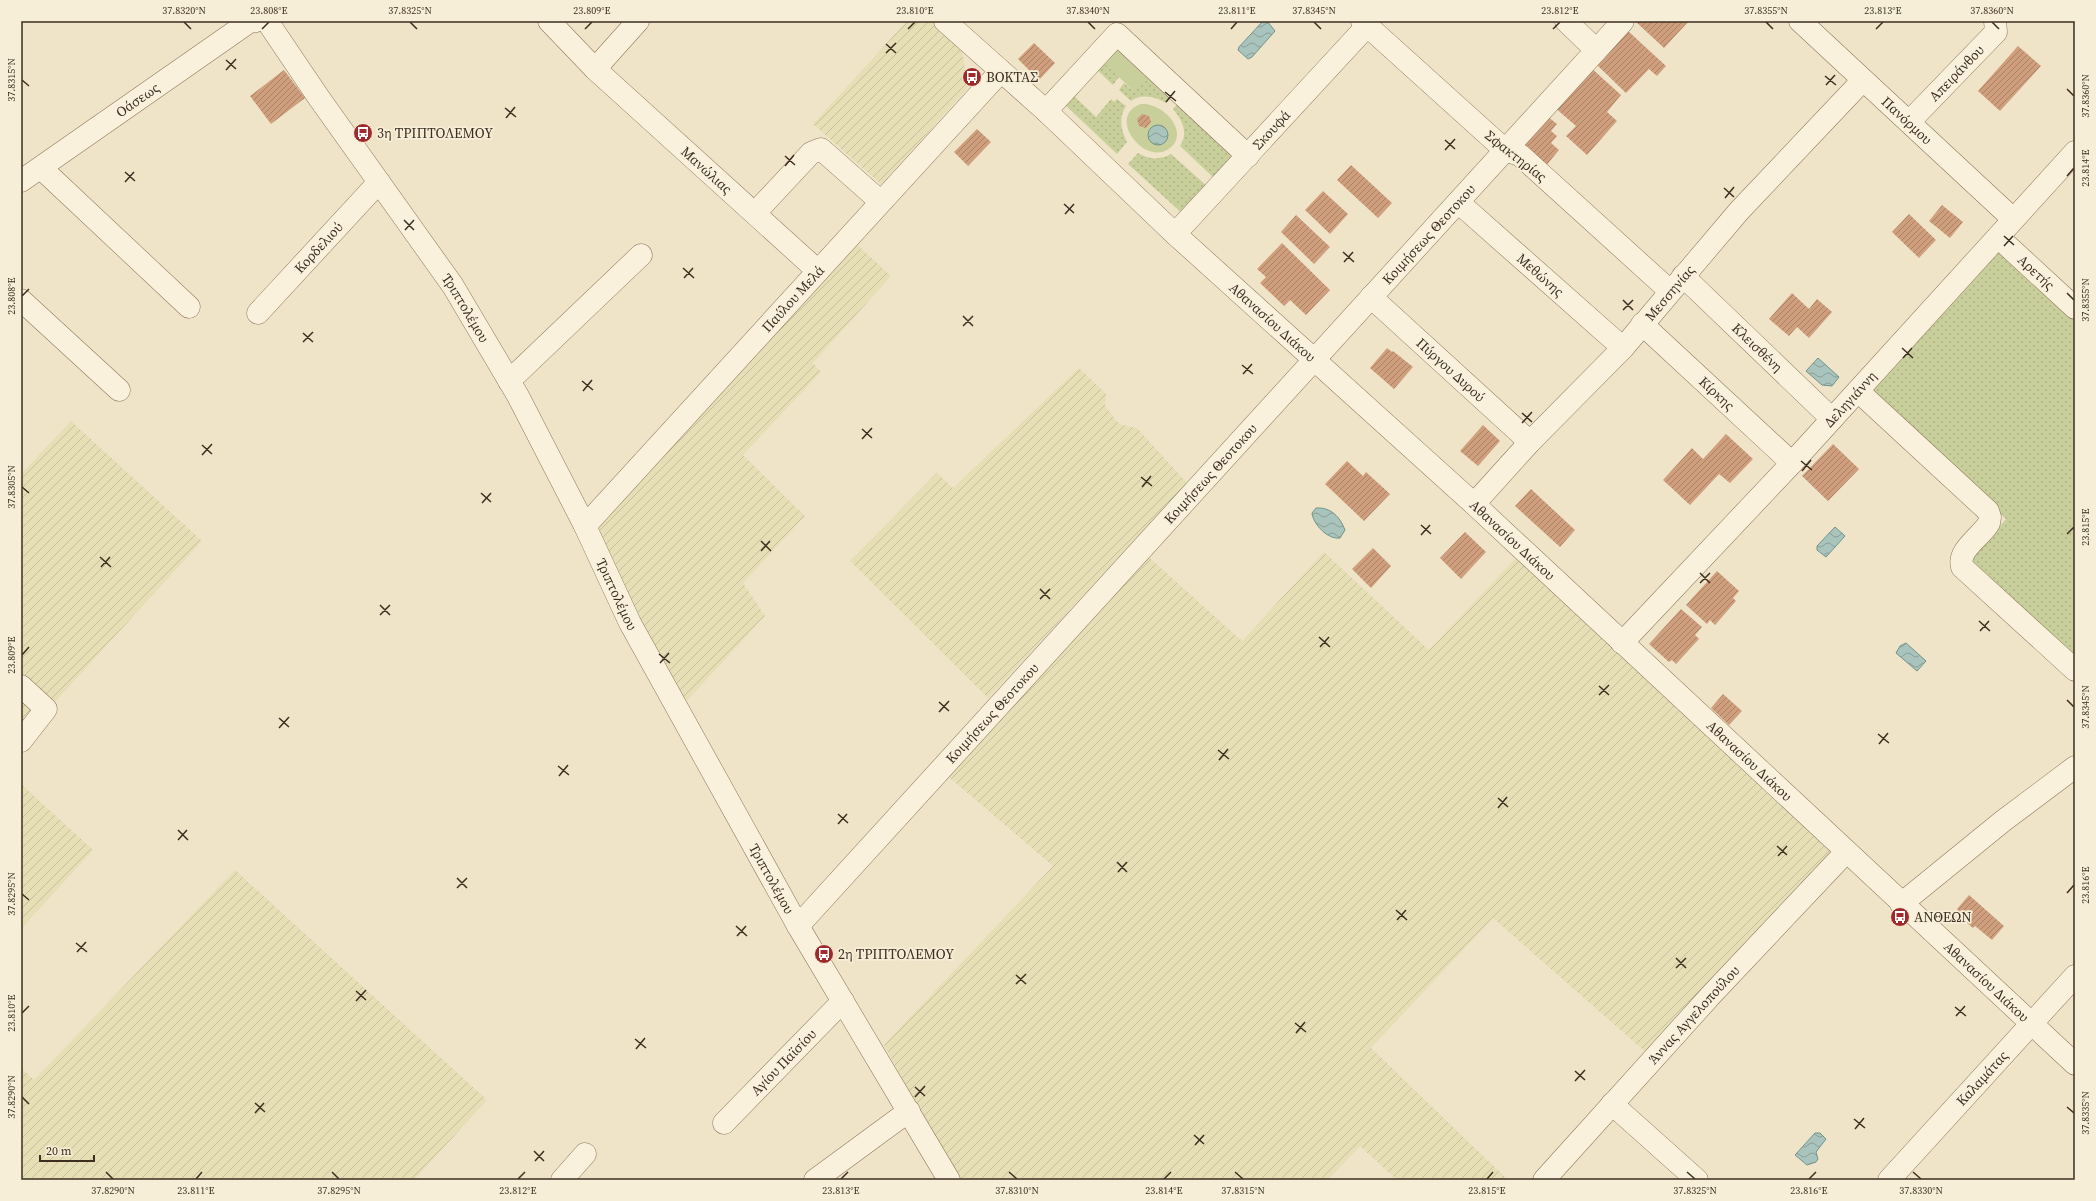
<svg xmlns="http://www.w3.org/2000/svg" width="2096" height="1201" font-family="'Source Serif 4',serif">
<style>
.farmland{fill:url(#farmland-furrows)}
.grass{fill:url(#grass-dots)}
.green{fill:#c9cf9b}
.water{fill:url(#water-waves);stroke:#6f938a}
.building{fill:url(#building-hatch)}
.lines{fill:none;stroke-linecap:round;stroke-linejoin:round}
.minor-casing{stroke:#8d765c;stroke-width:23}
.minor{stroke:#faf1dc;stroke-width:22}
.ticks{fill:none;stroke:#3d2e20;stroke-width:1.5}
.labels{text-anchor:middle;stroke-width:3.5;stroke-linejoin:round;paint-order:stroke}
.street-label{font-size:14px;fill:#3d2e20;stroke:#f7eed8}
.poi-label{font-size:14px;fill:#3d2e20;stroke:#f7eed8;text-anchor:start}
.neatline{fill:none;stroke:#3d2e20;stroke-width:1.5}
.ticks-label{font-size:10px;text-anchor:middle;fill:#3d2e20}
</style>
<defs>
<pattern id="farmland-furrows" width="10" height="10" patternUnits="userSpaceOnUse"><rect width="10" height="10" fill="#e6deb5"/><path d="M-1 1l2-2M0 10L10 0M9 11l2-2" fill="none" stroke="#c6bf9b"/></pattern>
<pattern id="grass-dots" width="8" height="8" patternUnits="userSpaceOnUse"><rect width="8" height="8" fill="#c9cf9b"/><path d="M2 2h.1M6 6h.1" fill="none" stroke="#aeb285" stroke-width="1.8" stroke-linecap="round"/></pattern>
<pattern id="water-waves" width="16" height="10" patternUnits="userSpaceOnUse"><rect width="16" height="10" fill="#a9c4bc"/><path d="M0 5q4-4 8 0t8 0" fill="none" stroke="#8ba098"/></pattern>
<pattern id="building-hatch" width="6" height="6" patternUnits="userSpaceOnUse"><rect width="6" height="6" fill="#cf9f7d"/><path d="M-1 1l2-2M0 6l6-6M5 7l2-2" fill="none" stroke="#a98266"/></pattern>
</defs>
<rect width="100%" height="100%" fill="#f0e4c8"/>
<!-- farmland -->
<g class="farmland">
<path d="M907 21H935L961 45 968 88 881 184 813 124Z"/>
<path d="M852 240 891 276 813 363 821 372 743 455 805 516 743 583 765 616 681 707 588 525Z"/>
<path d="M1079 368 1106 394 1105 406 1119 424 1137 428 1187 483 988 698 850 561 937 473 953 488Z"/>
<path d="M71 421 202 541 54 703 21 673V474Z"/>
<path d="M1143 552 1242 641 1324 552 1429 650 1518 556 1838 847 1721 968 1648 1054 1493 918 1371 1048 1508 1180H1397L1360 1146 1328 1180H958L884 1045 1053 866 943 772Z"/>
<path d="M21 690 39 707 21 734Z"/>
<path d="M21 784 93 850 21 929Z"/>
<path d="M235 870 487 1100 414 1180H21V1068L34 1080Z"/>
</g>
<!-- grass -->
<g class="grass">
<path d="M1117 39 1175 92 1166 103C1156 97 1141 93 1131 101L1119 90 1124 83 1135 92 1101 60 1119 77 1113 85 1093 66Z"/>
<path d="M1089 80 1075 97 1096 117 1111 99 1114 102 1117 99 1126 106C1118 118 1121 130 1127 142L1117 154 1061 101Z"/>
<path d="M1182 99 1239 152 1215 179 1180 146C1189 133 1182 120 1173 109Z"/>
<path d="M1138 153C1149 160 1160 160 1171 154L1208 187 1183 214 1128 164Z"/>
<path d="M2003 248 2075 316V656L1971 560 2006 519 1873 391Z"/>
</g>
<!-- green -->
<g class="green">
<path d="M1117 43 1151 76 1135 92 1101 60Z"/>
<path d="M1141 104C1163 102 1190 132 1170 148 1145 168 1105 116 1141 104Z"/>
</g>
<!-- water -->
<g class="water">
<path d="M1263 21H1267L1275 31 1252 57 1248 59 1238 50 1239 47Z"/>
<circle cx="1158" cy="135" r="10"/>
<path d="M1818 358 1839 377 1832 386 1822 385 1806 371Z"/>
<path d="M1316 508C1331 507 1340 517 1345 530L1340 538C1328 540 1313 524 1312 513Z"/>
<path d="M1835 527 1845 536 1826 557 1817 550V546Z"/>
<path d="M1906 643 1926 661 1917 671 1896 653 1900 646Z"/>
<path d="M1815 1133H1820L1826 1139 1816 1152 1818 1159 1816 1162 1807 1165 1795 1155Z"/>
</g>
<!-- building -->
<g class="building">
<path d="M1635 21H1689L1664 48Z"/>
<path d="M1628 31 1666 66 1657 76 1649 69 1626 93 1596 64Z"/>
<path d="M1034 43 1055 63 1039 80 1018 59Z"/>
<path d="M2018 46 2041 66 2000 111 1978 91Z"/>
<path d="M1589 66 1621 95 1607 112 1617 121 1587 155 1566 136 1576 126 1553 106Z"/>
<path d="M284 70 305 98 271 124 250 96Z"/>
<path d="M1142 114 1149 116 1151 122 1146 128 1139 126 1137 119Z"/>
<path d="M1547 116 1557 124 1551 131 1557 136 1551 143 1559 150 1545 167 1521 147Z"/>
<path d="M977 129 991 142 968 166 954 152Z"/>
<path d="M1351 165 1392 203 1378 218 1337 180Z"/>
<path d="M1323 191 1348 214 1330 234 1305 210Z"/>
<path d="M1942 205 1963 222 1950 238 1929 221Z"/>
<path d="M1909 214 1936 240 1919 258 1892 232Z"/>
<path d="M1296 215 1330 247 1314 264 1281 232Z"/>
<path d="M1282 243 1330 290 1306 315 1290 300 1284 306 1260 283 1266 277 1257 269Z"/>
<path d="M1792 293 1809 309 1817 299 1832 312 1809 338 1797 327 1789 336 1769 319Z"/>
<path d="M1387 348 1392 352 1393 351 1413 367 1394 389 1370 368Z"/>
<path d="M1483 425 1500 441 1478 466 1460 451Z"/>
<path d="M1726 434 1753 459 1730 483 1719 474 1690 505 1663 480 1692 448 1703 459Z"/>
<path d="M1833 444 1859 469 1828 501 1802 476Z"/>
<path d="M1347 461 1363 476 1366 472 1390 494 1364 521 1325 484Z"/>
<path d="M1531 489 1575 530 1560 547 1515 506Z"/>
<path d="M1465 532 1486 552 1461 579 1440 558Z"/>
<path d="M1373 548 1391 566 1371 588 1352 569Z"/>
<path d="M1717 571 1739 591 1733 598 1736 601 1715 625 1710 620 1707 624 1686 605Z"/>
<path d="M1681 609 1702 627 1695 635 1699 639 1676 664 1672 660 1669 662 1649 644Z"/>
<path d="M1723 694 1742 711 1729 725 1711 708Z"/>
<path d="M1969 895 2004 926 1992 940 1975 926 1973 928 1960 917 1962 915 1957 909Z"/>
</g>
<g class="lines">
<!-- minor casing -->
<g class="minor-casing">
<g id="minor">
<path id="s1" d="M267 21 319 98 453 286 518 396 585 526 630 623 798 926 949 1180"/>
<path id="s2" d="M549 21 595 69 818 271"/>
<path id="s3" d="M945 21 1046 111 1175 234 1474 504 2075 1064"/>
<path d="M1362 21 1505 150 1520 155 1670 291"/>
<path d="M1566 21 1596 50"/>
<path id="s4" d="M1800 21 2013 219"/>
<path d="M595 69 638 21"/>
<path d="M1046 111 1117 34 1248 156"/>
<path id="s5" d="M1909 122 1996 32 1995 21"/>
<path d="M41 168 189 307"/>
<path id="s6" d="M21 181 249 22 256 21"/>
<path id="s7" d="M1458 202 1623 348"/>
<path d="M755 213 811 153 821 149 881 202"/>
<path id="s8" d="M1175 234 1367 26"/>
<path id="s9" d="M1998 237 2075 308"/>
<path id="s10" d="M1683 276 1832 419"/>
<path id="s11" d="M1371 297 1530 442"/>
<path d="M21 300 119 390"/>
<path id="s12" d="M258 313 379 182"/>
<path id="s13" d="M1642 324 1792 463"/>
<path d="M509 381 641 255"/>
<path d="M1858 391 1988 511 1990 517 1989 523C1981 537 1957 550 1962 567L2075 670"/>
<path id="s14" d="M1474 504 1530 442 1623 348 1739 211 1863 80"/>
<path id="s15" d="M585 526 1001 71"/>
<path id="s16" d="M1622 643 1792 463 2075 152"/>
<path d="M21 686 46 709 21 741"/>
<path d="M1901 904 2003 821 2075 767"/>
<path id="s17" d="M798 926 1623 21"/>
<path d="M1612 1104 1697 1180"/>
<path id="s18" d="M724 1123 843 1001"/>
<path d="M562 1180 585 1154"/>
<path d="M815 1180 909 1111"/>
<path id="s19" d="M1544 1180 1712 994 1846 852"/>
<path id="s20" d="M1889 1180 2075 976"/>
</g>
</g>
<!-- minor -->
<use href="#minor" class="minor"/>
</g>
<!-- ticks -->
<path class="ticks" d="M184 22 191 29M410 22 417 29M1088 22 1095 29M1314 22 1321 29M1766 22 1773 29M1992 22 1999 29M262 29 269 22M585 29 592 22M908 29 915 22M1231 29 1237 22M1553 29 1560 22M1876 29 1883 22M886 44 896 53M886 53 896 43M226 60 236 69M226 70 236 59M1825 76 1836 85M22 80 29 86M1826 85 1835 75M2067 89 2074 96M1165 92 1176 101M1166 102 1175 91M505 108 516 117M506 118 515 107M1445 140 1455 149M1445 150 1455 139M785 156 795 165M785 166 794 155M125 172 135 181M2067 176 2074 168M125 182 134 172M1724 188 1734 197M1725 198 1734 187M1064 204 1074 213M1065 214 1074 204M404 220 414 230M405 230 414 220M2004 236 2014 245M2004 246 2013 236M1343 252 1354 262M1344 262 1353 252M683 268 694 278M684 278 693 268M2067 293 2074 300M22 296 29 289M1623 300 1633 310M1623 310 1633 300M963 316 973 326M963 326 973 316M303 333 313 342M303 342 313 332M1902 348 1913 358M1903 358 1912 348M1242 365 1253 374M1243 374 1252 364M582 381 593 390M583 391 592 380M1522 413 1532 422M1522 423 1532 412M862 429 872 438M862 439 872 428M202 445 212 454M202 455 212 444M1801 461 1812 470M1802 471 1811 460M1141 477 1152 486M22 487 29 493M1142 487 1151 476M481 493 491 502M482 503 491 493M1421 525 1431 534M2067 534 2074 527M1421 535 1430 525M761 541 771 551M761 551 770 541M100 557 111 567M101 567 110 557M1700 573 1710 583M1700 583 1710 573M1040 589 1050 599M1040 599 1050 589M380 605 390 615M380 615 390 605M1979 621 1990 631M1980 631 1989 621M1319 637 1330 647M1320 647 1329 637M659 654 670 663M22 655 29 647M660 663 669 653M1599 686 1609 695M1599 695 1609 685M2067 700 2074 707M939 702 949 711M939 712 949 701M279 718 289 727M279 728 289 717M1878 734 1889 743M1879 744 1888 733M1218 750 1229 759M1219 760 1228 749M558 766 569 775M559 776 568 765M1498 798 1508 807M1498 808 1507 797M838 814 848 823M838 824 847 814M178 830 188 840M178 840 187 830M1777 846 1787 855M1778 856 1787 846M1117 862 1127 872M1118 872 1127 862M457 878 467 888M457 888 467 878M2067 893 2074 885M22 894 29 900M1396 910 1407 920M1397 920 1406 910M736 926 747 936M737 936 746 926M76 943 87 952M77 952 86 942M1676 958 1686 968M1676 968 1686 958M1016 975 1026 984M1016 984 1026 974M356 991 366 1000M356 1001 366 990M1955 1007 1966 1016M22 1013 29 1006M1956 1016 1965 1006M1295 1023 1306 1032M1296 1033 1305 1022M635 1039 646 1048M636 1049 645 1038M1575 1071 1585 1080M1575 1081 1585 1070M915 1087 925 1096M22 1097 29 1104M915 1097 925 1086M255 1103 265 1112M2067 1107 2074 1113M255 1113 264 1103M1854 1119 1865 1128M1855 1129 1864 1118M1194 1135 1204 1144M1195 1145 1204 1135M534 1151 544 1161M535 1161 544 1151M106 1172 113 1179M332 1172 339 1179M1009 1172 1017 1179M1235 1172 1243 1179M1687 1172 1695 1179M1913 1172 1921 1179M196 1179 202 1172M518 1179 525 1172M841 1179 848 1172M1164 1179 1171 1172M1487 1179 1493 1172M1809 1179 1816 1172"/>
<!-- icons -->
<defs>
<g id="bus-disc" transform="scale(1)"><circle r="9.5" fill="#9e2a2b" stroke="#f7eed8"/><path d="M-5-6H5V4H4V6H2V4H-2V6H-4V4H-5ZM-3.5-4V0h7V-4ZM-3.5 1.2v1.5H-2V1.2ZM2 1.2v1.5H3.5V1.2Z" fill="#fff"/></g>
</defs>
<g fill-rule="evenodd">
<use href="#bus-disc" x="972" y="77"/>
<use href="#bus-disc" x="363" y="133"/>
<use href="#bus-disc" x="1900" y="917"/>
<use href="#bus-disc" x="824" y="954"/>
</g>
<g class="labels">
<!-- street labels -->
<g class="street-label">
<text dy="5" stroke="none"><textPath href="#s5" startOffset="68">Απειράνθου</textPath></text>
<text dy="5" stroke="none"><textPath href="#s6" startOffset="142">Οάσεως</textPath></text>
<text dy="5" stroke="none"><textPath href="#s4" startOffset="146">Πανόρμου</textPath></text>
<text dy="5" stroke="none"><textPath href="#s8" startOffset="142">Σκουφά</textPath></text>
<text transform="translate(1516 156) rotate(38)" y="5">Σφακτηρίας</text>
<text dy="5" stroke="none"><textPath href="#s2" startOffset="217">Μανώλιας</textPath></text>
<text dy="5" stroke="none"><textPath href="#s17" startOffset="936">Κοιμήσεως Θεοτοκου</textPath></text>
<text dy="5" stroke="none"><textPath href="#s12" startOffset="89">Κορδελιού</textPath></text>
<text dy="5" stroke="none"><textPath href="#s9" startOffset="52">Αρετής</textPath></text>
<text dy="5" stroke="none"><textPath href="#s7" startOffset="110">Μεθώνης</textPath></text>
<text dy="5" stroke="none"><textPath href="#s14" startOffset="288">Μεσσηνίας</textPath></text>
<text dy="5" stroke="none"><textPath href="#s15" startOffset="308">Παύλου Μελά</textPath></text>
<text dy="5" stroke="none"><textPath href="#s1" startOffset="349">Τριπτολέμου</textPath></text>
<text dy="5" stroke="none"><textPath href="#s3" startOffset="445">Αθανασίου Διάκου</textPath></text>
<text dy="5" stroke="none"><textPath href="#s10" startOffset="103">Κλεισθένη</textPath></text>
<text dy="5" stroke="none"><textPath href="#s11" startOffset="108">Πύργου Δυρού</textPath></text>
<text dy="5" stroke="none"><textPath href="#s13" startOffset="102">Κίρκης</textPath></text>
<text dy="5" stroke="none"><textPath href="#s16" startOffset="334">Δεληγιάννη</textPath></text>
<text dy="5" stroke="none"><textPath href="#s17" startOffset="612">Κοιμήσεως Θεοτοκου</textPath></text>
<text dy="5" stroke="none"><textPath href="#s3" startOffset="769">Αθανασίου Διάκου</textPath></text>
<text dy="5" stroke="none"><textPath href="#s1" startOffset="673">Τριπτολέμου</textPath></text>
<text dy="5" stroke="none"><textPath href="#s17" startOffset="288">Κοιμήσεως Θεοτοκου</textPath></text>
<text dy="5" stroke="none"><textPath href="#s3" startOffset="1093">Αθανασίου Διάκου</textPath></text>
<text dy="5" stroke="none"><textPath href="#s1" startOffset="997">Τριπτολέμου</textPath></text>
<text dy="5" stroke="none"><textPath href="#s3" startOffset="1417">Αθανασίου Διάκου</textPath></text>
<text dy="5" stroke="none"><textPath href="#s19" startOffset="223">Άννας Αγγελοπούλου</textPath></text>
<text dy="5" stroke="none"><textPath href="#s18" startOffset="85">Αγίου Παϊσίου</textPath></text>
<text dy="5" stroke="none"><textPath href="#s20" startOffset="138">Καλαμάτας</textPath></text>
</g>
<!-- poi labels -->
<g class="poi-label">
<text x="986" y="82">ΒΟΚΤΑΣ</text>
<text x="377" y="138">3η ΤΡΙΠΤΟΛΕΜΟΥ</text>
<text x="1914" y="922">ΑΝΘΕΩΝ</text>
<text x="838" y="959">2η ΤΡΙΠΤΟΛΕΜΟΥ</text>
</g>
</g>
<!-- border -->
<rect width="2096" height="1201" fill="none" stroke="#f7eed8" stroke-width="44"/>
<!-- scale -->
<path d="M40 1155v6h54v-6" fill="none" stroke="#3d2e20" stroke-width="2"/>
<text x="46" y="1155" font-size="12" fill="#3d2e20" stroke="#f7eed8" stroke-width="3" paint-order="stroke">20 m</text>
<rect x="22" y="22" width="2052" height="1157" class="neatline"/>
<g class="ticks-label">
<text x="184" y="14">37.8320°N</text>
<text x="269" y="14">23.808°E</text>
<text x="410" y="14">37.8325°N</text>
<text x="592" y="14">23.809°E</text>
<text x="915" y="14">23.810°E</text>
<text x="1088" y="14">37.8340°N</text>
<text x="1237" y="14">23.811°E</text>
<text x="1314" y="14">37.8345°N</text>
<text x="1560" y="14">23.812°E</text>
<text x="1766" y="14">37.8355°N</text>
<text x="1883" y="14">23.813°E</text>
<text x="1992" y="14">37.8360°N</text>
<text transform="translate(11 80) rotate(-90)" y="4">37.8315°N</text>
<text transform="translate(2085 96) rotate(-90)" y="4">37.8360°N</text>
<text transform="translate(2085 168) rotate(-90)" y="4">23.814°E</text>
<text transform="translate(11 296) rotate(-90)" y="4">23.808°E</text>
<text transform="translate(2085 300) rotate(-90)" y="4">37.8355°N</text>
<text transform="translate(11 487) rotate(-90)" y="4">37.8305°N</text>
<text transform="translate(2085 527) rotate(-90)" y="4">23.815°E</text>
<text transform="translate(11 655) rotate(-90)" y="4">23.809°E</text>
<text transform="translate(2085 707) rotate(-90)" y="4">37.8345°N</text>
<text transform="translate(2085 885) rotate(-90)" y="4">23.816°E</text>
<text transform="translate(11 894) rotate(-90)" y="4">37.8295°N</text>
<text transform="translate(11 1013) rotate(-90)" y="4">23.810°E</text>
<text transform="translate(11 1097) rotate(-90)" y="4">37.8290°N</text>
<text transform="translate(2085 1113) rotate(-90)" y="4">37.8335°N</text>
<text x="113" y="1194">37.8290°N</text>
<text x="196" y="1194">23.811°E</text>
<text x="339" y="1194">37.8295°N</text>
<text x="518" y="1194">23.812°E</text>
<text x="841" y="1194">23.813°E</text>
<text x="1017" y="1194">37.8310°N</text>
<text x="1164" y="1194">23.814°E</text>
<text x="1243" y="1194">37.8315°N</text>
<text x="1487" y="1194">23.815°E</text>
<text x="1695" y="1194">37.8325°N</text>
<text x="1809" y="1194">23.816°E</text>
<text x="1921" y="1194">37.8330°N</text>
</g>
</svg>
